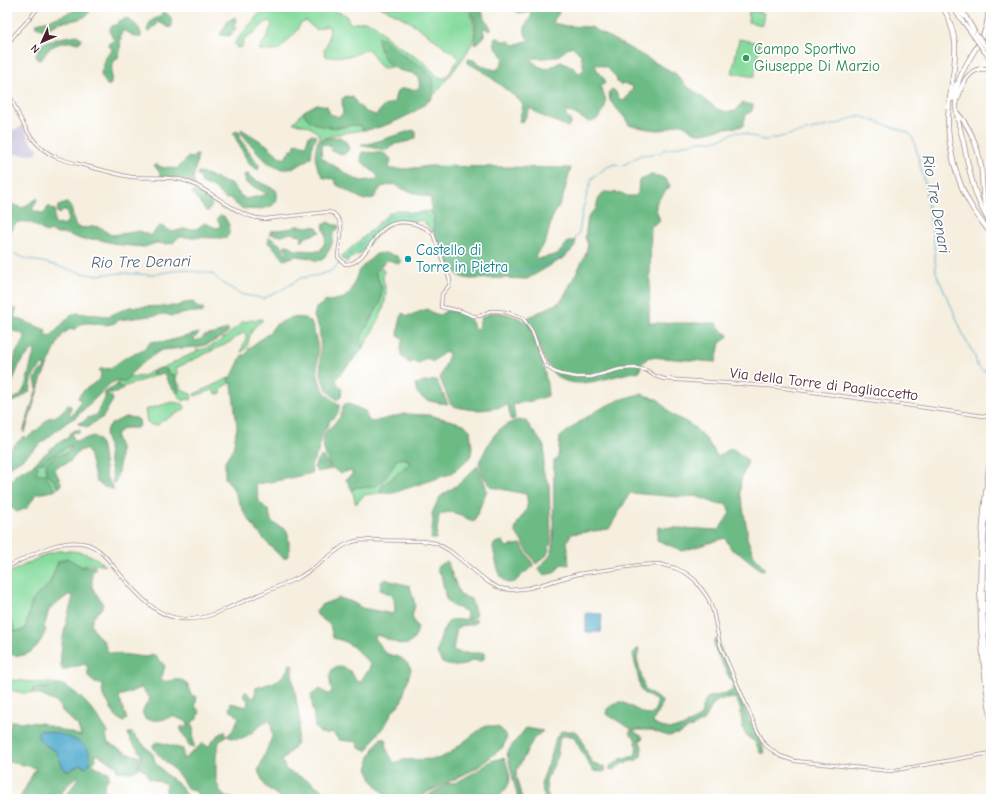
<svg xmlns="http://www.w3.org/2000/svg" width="998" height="806" font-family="'Comic Neue',sans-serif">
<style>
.industrial{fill:#c8bfd8}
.green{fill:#86db9e;stroke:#687d64}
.forest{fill:#6cbb85;stroke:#5b6d58;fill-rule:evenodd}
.water{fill:#50aacd;stroke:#4d647c}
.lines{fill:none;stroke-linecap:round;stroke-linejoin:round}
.stream{stroke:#50aacd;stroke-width:1}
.tertiary-casing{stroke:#a08785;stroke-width:4}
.secondary-casing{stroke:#a08785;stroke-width:4}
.trunk-casing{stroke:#a08785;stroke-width:5}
.motorway-casing{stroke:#a08785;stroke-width:5.5}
.tertiary{stroke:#fff;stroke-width:2.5}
.secondary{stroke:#fff;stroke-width:2.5}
.trunk{stroke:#fff;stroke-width:3.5}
.motorway{stroke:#fff;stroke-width:4}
.trunk-bridge-casing{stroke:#a08785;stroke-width:5;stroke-linecap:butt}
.trunk-bridge{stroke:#fff;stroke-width:3.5}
.leisure-dot{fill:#2e9e5b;stroke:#fff;stroke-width:1.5}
.culture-dot{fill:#0f9aa8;stroke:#fff;stroke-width:1.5}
.labels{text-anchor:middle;stroke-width:3.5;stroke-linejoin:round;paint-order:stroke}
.leisure-label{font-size:15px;fill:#27864d;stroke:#fff;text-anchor:start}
.culture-label{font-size:15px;fill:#0d838f;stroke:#fff;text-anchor:start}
.street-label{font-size:15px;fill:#4a1f2b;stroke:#fff}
.water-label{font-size:16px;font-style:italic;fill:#4d5e74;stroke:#fff}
</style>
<rect width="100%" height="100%" fill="#fff"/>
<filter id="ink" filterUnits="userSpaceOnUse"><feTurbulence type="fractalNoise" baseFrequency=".025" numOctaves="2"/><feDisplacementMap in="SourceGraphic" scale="8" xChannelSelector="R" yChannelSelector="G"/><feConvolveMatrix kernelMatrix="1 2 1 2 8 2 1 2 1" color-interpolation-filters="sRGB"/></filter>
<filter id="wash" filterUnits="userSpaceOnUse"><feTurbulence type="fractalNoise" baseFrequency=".012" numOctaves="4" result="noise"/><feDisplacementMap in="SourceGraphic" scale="16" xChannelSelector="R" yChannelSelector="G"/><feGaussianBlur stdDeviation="0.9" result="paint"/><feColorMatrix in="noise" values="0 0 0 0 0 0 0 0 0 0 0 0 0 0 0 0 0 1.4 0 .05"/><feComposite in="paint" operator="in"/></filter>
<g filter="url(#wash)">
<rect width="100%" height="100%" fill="#f6efdf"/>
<!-- industrial -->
<path class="industrial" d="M23 126 31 142 38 148V152L33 155 7 154V133Z"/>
<!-- green -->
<g class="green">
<path d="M379 7H468C472 16 476 27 474 37 470 54 442 84 431 99L434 89 405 57 398 52 383 38 386 62 392 67 384 68 379 66 373 55 369 50H366L351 56 328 57 325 55 324 51 328 42 330 28 326 26 316 30 306 21 300 24 297 31 279 50 271 51 258 50 266 39 272 24 269 21 265 23 255 32 246 37 244 39 242 47 237 48 235 45V42L258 15 267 9 274 8 285 11 298 8 328 9 341 13 346 15 350 24 365 21 375 25 392 42 425 63 436 75 441 78H444L449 74 459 58C448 48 437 42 426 33 409 21 398 14 379 7Z"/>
<path d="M749 11 764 13 762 25 748 22Z"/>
<path d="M739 39 760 43 754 77 732 73Z"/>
<path d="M304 111C306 125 330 129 342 127 349 126 353 124 361 126L363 130C348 133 329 133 317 143L320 138C316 127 303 124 293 123Z"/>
<path d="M396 210 414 213 431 211 434 216V233L422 220 412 222 401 221 390 224 382 230 362 252 349 259 347 262 341 257 366 235 388 214Z"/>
<path d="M382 268 384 272C381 280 386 285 386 293 385 314 372 332 362 350L363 345 361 337 382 289 375 271Z"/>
<path d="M262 319V321C256 325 252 329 250 336 247 343 249 349 241 352L246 338V334L244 332 230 342 178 367 176 369 178 374 176 379C181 386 181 391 191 394L192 397 191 400 187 399 184 401C173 394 181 391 176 382 173 376 168 371 164 367L196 352 197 350C214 350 232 331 244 321L246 322 250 320Z"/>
<path d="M152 371 154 376 123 387 122 390 121 387 117 385 119 380H127L128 378 143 376Z"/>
<path d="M229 378 228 380 231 383C225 385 221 386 221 393L219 394 215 393 213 390 195 396 194 394Z"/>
<path d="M172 402 183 404 185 407 184 410 162 421 158 425H151L147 422 145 410Z"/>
<path d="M71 445C69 453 62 455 55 456L51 478 54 480 56 484 60 485 61 483V486L54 491 55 490 38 473H35L37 465H33L39 459 37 461 47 458Z"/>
<path d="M403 458 409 460V464C399 471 392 480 382 485L380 493 364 495 356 504 352 490C358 485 363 488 370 487 384 485 390 471 396 460Z"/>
<path d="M57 551C73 550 93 552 105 566 97 564 89 563 82 567L67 558 58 562 49 585 37 595 32 602 25 629 21 631H15L7 622V574L44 555Z"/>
<path d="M10 680 60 684 48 688H33V693H23L7 689V681Z"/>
</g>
<!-- forest -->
<g class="forest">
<path d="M78 7H92C88 21 70 21 58 22L57 24 44 30 35 26 36 24C40 21 44 22 48 20 58 17 70 14 78 7Z"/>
<path d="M470 7H481L484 18 491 28V30L489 31 485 28 483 30 485 36 474 45 476 30 475 22Z"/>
<path d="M512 7H562L558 13 557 16 553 21V23L566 26 591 27 676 74 686 86 697 93 717 109 727 112 736 111 742 103 753 105 752 111 746 115 743 126C736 128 732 127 725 128 715 129 707 134 697 133 690 131 685 123 678 124 674 125 670 128 666 129 655 132 640 127 629 125L625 118 610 101 609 92 612 89 616 92 619 99 625 100 633 88 632 86 623 83 620 85 617 82 616 77 606 67 595 64 597 70 605 80V83L600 87C609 101 607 108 596 120L589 122 573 113 567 112 565 114 570 120 571 124 568 127 540 115 530 108 523 122 519 121 523 105 519 100 484 72 468 63V59L473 60 487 68 496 70 500 67 504 58C500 51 494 49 494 40L496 37 503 41H509L514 45 526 41H529V40C520 30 527 24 532 15L530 12C521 15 518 14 512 7ZM572 46 581 55 584 69 580 73 577 72 574 68 561 62 546 69 538 66 531 60V58C541 58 553 59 561 54 565 51 567 48 572 46Z"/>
<path d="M164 12C171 15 172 19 172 26L170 28 159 22 149 33 147 31C149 21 152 20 160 16L162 13Z"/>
<path d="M235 17 237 21 233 26 236 28 230 36H228V33L226 36 220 35 228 21Z"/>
<path d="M128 18C133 24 142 27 141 37 134 39 130 31 122 31 118 43 125 55 112 63L111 84 110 85H107C105 81 101 77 101 74 101 71 102 70 103 68 105 60 104 56 112 51L111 47 107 45 114 40C111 35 107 30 113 25H117L119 21Z"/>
<path d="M77 35 81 38V41L78 43C70 40 56 43 49 49 46 52 44 57 41 60L37 59 36 56C39 45 43 41 54 41V39Z"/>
<path d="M378 37 383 38C390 44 396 51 404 56 414 63 425 66 431 76 435 83 435 94 430 100 417 113 381 130 363 130L361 126C353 124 349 126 342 127 330 129 305 125 304 111L317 104 327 106 330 114 339 117 343 113 342 99 345 96 353 97 357 104 366 112 376 115 384 106 394 102C395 99 395 95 397 92 401 85 413 92 419 88 420 83 419 77 414 74 411 72 405 72 402 71 386 66 379 53 378 37Z"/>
<path d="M241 129 267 145 280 157 285 159 288 153 295 147V144L298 143 306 145 309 136 312 134 316 136V139L313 141 311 157C278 185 264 159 242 134Z"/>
<path d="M413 130 416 132V138L410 141 395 144 387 150 362 146 361 144H368Z"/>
<path d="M237 131 240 133V139L259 165 258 170 249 164 233 133Z"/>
<path d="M340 137 347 143 349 150 343 155 337 152 331 151 333 148 324 144 321 146 322 158 355 179 362 181 377 179 378 178 377 175 361 161 362 152 384 153 391 159 389 169H406L429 166 571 168 562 200 552 218 546 241 535 256 538 259 558 254 569 241H576L574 248 565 257 527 279 505 278 470 279 461 277 447 265 434 233V216L431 211V198L403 189 394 184 381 187 374 198 364 200 337 185 334 179 324 178C316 168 313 156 317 144L327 138Z"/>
<path d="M195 155H198L193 180 195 184 180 178 160 177V173L154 165H157L164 168 168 167 177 169C180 164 185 163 188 157L193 158Z"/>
<path d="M198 172C211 174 219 182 232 184L240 195 246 199 268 194 246 183 244 175 248 174 253 179 276 190C278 195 278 201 273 205 268 209 248 211 242 208 237 206 234 203 231 198L226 199C222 196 220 193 216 190 212 186 206 186 201 182V179L197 175Z"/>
<path d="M649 175C658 175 667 177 670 186 667 191 656 200 656 205 655 210 659 216 660 221L651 226 649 323H716L722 331 728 334 727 338 720 343 716 362 649 357 641 364 640 371C630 373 619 375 609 378 588 383 562 390 548 366 539 351 536 334 525 319L558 303 562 300 585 256 588 244 585 238 588 216 596 209 598 200 604 192 621 193 627 196H635L638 193 639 181Z"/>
<path d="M194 191C200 193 210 199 212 206L207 212 192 193Z"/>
<path d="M38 198 32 210 44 214 48 207H50L55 210 54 222 57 225 60 224 62 226 63 224 67 223 68 217 67 210H64L60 214 57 212 58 206 67 203C75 209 71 220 77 227L88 228 93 226 102 228 109 234 113 235 140 231 151 236 158 227 161 226 173 232 183 229H196L205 223 216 228 220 227V224L217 219 219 216H224L229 225V234L227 237 222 238 179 237 173 243 166 244 156 243 144 247 121 245 96 239 83 240 67 234H58L50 231 48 233C37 228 30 218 16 223L7 236V202L22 208Z"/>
<path d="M328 222 334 225H338L339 228C329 235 335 237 331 246 329 251 325 256 322 260L316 261 311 258 296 256 284 260C281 254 276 252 273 246L268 243 269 237C271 238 282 246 283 247 284 249 284 252 286 254L288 252 285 248V245L291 246 295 250 320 251 325 242 326 235 324 230 323 225Z"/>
<path d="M296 226 317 227 320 232 306 237 302 242 301 235 290 233 282 236 269 234 271 231 293 228Z"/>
<path d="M385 253 397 256 401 261 399 264 392 261 387 260 375 271 382 289 380 303 361 337 363 345 362 350 336 379 337 383 342 388 341 397 338 399H336C312 380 324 354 319 328 318 324 315 320 314 316L316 308 325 302 344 298 351 291 359 270 376 254Z"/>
<path d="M193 302 198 308H203L204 310 202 313 192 312 172 316 165 314 119 320C102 333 89 314 75 329H70L63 334 59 340 41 380 25 432H23L37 389 35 379 40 371 44 369 45 365H42L33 376 30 391 18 400 7 404V401C12 399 20 397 23 391 28 383 30 362 35 351V349L32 350 20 363 12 383 7 386V380L10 377 16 353 25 338 21 333 7 329V317L10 316V311L15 308 17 309 14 317 46 330 45 332 46 336 52 335 70 316 77 313 109 316 129 307 178 306 184 303Z"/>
<path d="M427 309 433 313 440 315 447 310C460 312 471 314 474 328L477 329 479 326 481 318C491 312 495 311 507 314 513 316 519 317 524 321 529 324 531 331 533 337 541 356 547 375 548 396L532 401 513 404 515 419 511 420 508 405C488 411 471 412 451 405L440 378 449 355 448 352H445L432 362 427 358 417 364 415 361 409 363 401 356V347L403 338 398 336 399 326 402 313 408 316Z"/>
<path d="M292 317 304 318 311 322C314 332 318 343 318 353 318 357 317 361 317 365 317 382 324 396 339 404 339 413 338 416 330 420L329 424 323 432 318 452 311 465 312 473 286 479 258 484 256 486 259 501 269 511 271 520 275 524 286 530 288 534 289 543V554L286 558H284C272 551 250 523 243 510 237 499 234 487 225 478V461L233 448 237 427 232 385 228 380 233 374 242 355H246L249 348 269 333 275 325Z"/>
<path d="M227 329 229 331C219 340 209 344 196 348L194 347 162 350 158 352C150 358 130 371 127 380L123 382 119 380 111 383 76 417 67 422 21 460 7 468V452C12 448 21 438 25 436L27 438 42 426 48 418C58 418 61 412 68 405L71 406V408L69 414 70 415 73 414 81 401 79 399 78 397 83 391 100 379 101 374 99 370 102 368 107 369 112 367 128 356 140 352 151 342 156 341 164 342 199 333V334L194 339 195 341 201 339 204 336 218 333Z"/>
<path d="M164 367 170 375 173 374 175 375 174 379 179 389 178 394 171 387 163 373 154 376 153 373 154 370Z"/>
<path d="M436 380 448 404C434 402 416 402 415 384Z"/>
<path d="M117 385 121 387 122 390 116 393H108L107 395 112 397 113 400 103 417 90 425 88 428 78 424V423L84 421 87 418 97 415 102 402 105 399V392Z"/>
<path d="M641 394 659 400 672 415 686 422 695 428 706 439 718 457 730 448 735 450 748 461 741 480 740 491 747 530V538L754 555 765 569 761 570 742 555 732 550 725 538 683 551 657 540 658 527 719 530 730 513 726 504H717L696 496 680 497 630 493 609 529 571 534 567 542 569 565 561 564 554 573 543 575 538 568 549 557 553 549 554 461 558 458 560 437C585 417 609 400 641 394Z"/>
<path d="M347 403 365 411C367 416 367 421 373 422L404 414 429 415 464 424 470 430 472 448 471 455 466 462 450 474 393 493H380L382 485C392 480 400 471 409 464V460L403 458 396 460C390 471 384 485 370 487 363 488 358 485 352 490L346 479 352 475V471L344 472 342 474C339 473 336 471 334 469 325 463 320 440 326 431 328 429 330 428 331 427 338 418 342 418 343 406Z"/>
<path d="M125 417 136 418 139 420 140 425 137 428H124L117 433C115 440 119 442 120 448 121 456 118 476 115 483H113L112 471 109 460 108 444 105 435 107 428 111 424Z"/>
<path d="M520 420 526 421C530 428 542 441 544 447 547 464 537 465 549 483L551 542 547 555 536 564 515 531C518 514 532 514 526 494L491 487 484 477 479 462C490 442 495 425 520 420Z"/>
<path d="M75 430H80V432L79 433 75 432 72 434 74 440 78 441 93 436 98 439 102 447 106 476 114 489C109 489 100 486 96 481L89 453 86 449 79 451 71 461 56 467 55 470 61 483 60 486H57L54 480 46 474V463L55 456 67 453 70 450 71 445 48 458 44 462 38 464 37 461 39 459 59 442 68 438 69 434Z"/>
<path d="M322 456 332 469 317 472 314 467 318 459Z"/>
<path d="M33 465H37L38 468 35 473 44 474 55 490 54 491 36 494 27 508 17 512 10 507H7V482L12 481 16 474Z"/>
<path d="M478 465 487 490 474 522C461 516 453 508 439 515L436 539H431L433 520 432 514 438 500 441 496 460 483Z"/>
<path d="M503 541 506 547 521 544 534 566 524 573 515 582C515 582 509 583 508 583 498 580 495 556 493 547L495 543Z"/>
<path d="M67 558 82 567 95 566V570L92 573V587L103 604 102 608 93 617 91 624 96 634 104 641 108 652 112 653 145 657 155 655 165 666 161 681C169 683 180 676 186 683 189 686 189 691 191 695L197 697 195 706 200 712 197 719 192 722C194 731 193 739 194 748L189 745 180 728 183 726 187 729 188 722 172 716C162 721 156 721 145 719L142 712 150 698 141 688 123 695H120L119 698 127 719 124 722 116 717 107 701 103 696 102 689 104 685 95 683 88 677V668L85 664 62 670C57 653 68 615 73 597L72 595H68L49 610 44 627 46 630C39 647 27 662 7 653V622L10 621 14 627 15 631H21L25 629 32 602 37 595 49 585 58 562Z"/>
<path d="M447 561 460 595 471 599 476 615 470 620 467 618 466 611 452 606 446 599 441 574 438 572 437 567Z"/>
<path d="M385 579C389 580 392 582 395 582 401 584 405 584 410 586L415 605 412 617 418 628C411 657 395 640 376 635L375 639 385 653 401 658 407 663 411 669 401 703 394 709 386 724 375 737 368 750H364L359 748 357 742 339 740 332 732 327 734 320 733 315 727 311 695 320 689 328 694 332 692C330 684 326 664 341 667 344 668 348 669 350 671 353 674 355 679 357 682L361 681 370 667 369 663 353 647 344 641 333 638 330 625 317 615 316 611 321 605 339 598 352 602 362 608 393 614 395 611 394 598 390 594 380 590 381 582Z"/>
<path d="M466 619 470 621 476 619V623C469 626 463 624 457 628L453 650 461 653H484V659L480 661 472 660C464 668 452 667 442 663L437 653C439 642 442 628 450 620Z"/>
<path d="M717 639 749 719 762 743 764 753H760C759 750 757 745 755 742 752 739 747 738 745 734 739 723 744 705 734 698L719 700 713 704 704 721 678 734 668 736 651 730H633L606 714 607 709C612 705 615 702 622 702L647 715 654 712 657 704V701L643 693 641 690 633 654 637 649H639L637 659 645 690 662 701 661 707 653 721 654 724 660 727 671 729 682 727 700 717 702 713V707L707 698C715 694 732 697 734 686L716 652 714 641Z"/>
<path d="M290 664 293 665 292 673 300 723 296 745 282 761 286 770 311 782 334 799H282L265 786 258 771 272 737 271 721H267C254 729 244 745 227 736L233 730 239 717 229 709 231 703 247 707 248 701 243 696 245 691 254 699 256 688C273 682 282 683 290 664Z"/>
<path d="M60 684C81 692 96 714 108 732L106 736 108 743 129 754 138 756 139 758 138 769 132 772 117 771V767L99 755H95L96 760 92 764 98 768 108 772 109 777 104 785 105 796 127 793 138 797 136 799H64C68 791 75 785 78 777L77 776 65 788 57 799H21V796L36 768 12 762H7V733L12 721 40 723 81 736 78 726 60 709 59 704 43 696 33 693V688H48ZM46 746 90 753 80 764 71 770 59 758 56 751Z"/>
<path d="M486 725 500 728 507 737 503 747 477 768 414 799H390C365 777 361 766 381 738L387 740 386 748 394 763 403 760 437 759 449 754 457 747Z"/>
<path d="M526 728 543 731 534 738 517 770 516 776 522 799H518L507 753C513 743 520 736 526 728Z"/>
<path d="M631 730 643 737 642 740 639 739 642 747 641 756C636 763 629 760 622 764 617 767 616 770 610 770V766C620 762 618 757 632 757L636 753C637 744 637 737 629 733Z"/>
<path d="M225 731 226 736 219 742 216 757V780L219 789 225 797 238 799H201L195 791 187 788C184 783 181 777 176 772 169 763 157 757 153 746L156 742C166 743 174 747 183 749V760L203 743 208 747 216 737Z"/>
<path d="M563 731H574L578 733C587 744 586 769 605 766L606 770 603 772 594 771 591 768 573 736H560L557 758 546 781 547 793 550 799H545L541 784 552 754 556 737 560 736V732Z"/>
<path d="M132 733 153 754 155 762 169 777 181 786 186 796 190 799H178L174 795 168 794 166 791V784L149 778 146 771 139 767C146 746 131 750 128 733Z"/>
<path d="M502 758 505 759C512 782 513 781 497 799H493L480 793C469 803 438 799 422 799L447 784 457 782 477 771 491 761Z"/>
</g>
<!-- water -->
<g class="water">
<path d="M586 613 602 614 601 632H586Z"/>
<path d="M40 730C50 731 81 739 87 748 90 752 90 758 90 763L86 767 80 764 68 771 63 768 56 751C46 745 41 746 37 733Z"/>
</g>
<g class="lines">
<!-- stream -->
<g class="stream">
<path d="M7 251 27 259 47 263 81 273 94 275 123 273 152 275 183 269 196 272H204L213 274 222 283 243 295 257 297 263 299 270 295 280 291 301 278 319 275 331 271 341 262"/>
<path d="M344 260 378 228 387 218 397 215 412 216 420 214 426 215 433 221 450 255 461 267 469 272 477 275H485L500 272 523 271 544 265 557 259 567 251 579 233 583 208 592 178 607 167 615 164 622 166 641 155 660 153 663 150 700 141H713L726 137 734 132 743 133 763 140H767L841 123 857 116 863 117 907 132 911 135 914 141 925 184 926 195 934 243 936 272 938 278 953 310 965 339 975 356 977 365 981 370 991 373"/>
</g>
</g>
</g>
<g filter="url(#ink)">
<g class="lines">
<!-- tertiary casing -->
<g class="tertiary-casing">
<g id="tertiary">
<path d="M7 46C14 31 30 22 38 7"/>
<path d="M7 89C19 115 29 147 58 158 68 162 80 164 90 167 104 170 118 175 132 177 150 179 169 175 186 181 213 190 236 218 265 219L327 212 333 213C348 225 338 241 338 257L345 264C373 265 370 212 415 224 421 226 429 229 433 234L450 280 449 286 442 294 441 307 461 311 473 316H480L490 311H497L506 312 523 318 532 331 545 365 553 371 560 374 577 377H591L620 369 634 368 646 370 655 376 664 379 770 386 991 417"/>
</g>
</g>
<!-- secondary casing -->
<g class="secondary-casing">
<path id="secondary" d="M7 567C29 557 56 539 82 543 97 545 106 557 115 568 143 601 166 632 214 614L300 577 312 569 343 546 352 542 361 540 422 541 436 543 450 551 488 582 499 588 511 590 529 588 578 574 640 565 659 564 675 568 686 573 695 580 708 598 713 611 720 645 757 730 765 745 780 756 795 761 890 771 991 753"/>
</g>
<!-- trunk casing -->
<g class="trunk-casing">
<g id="trunk">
<path d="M952 7 973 35"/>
<path d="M956 7 964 17"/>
<path d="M986 47 991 54"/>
<path d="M984 51 991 60"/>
</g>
</g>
<!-- motorway casing -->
<g class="motorway-casing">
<g id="motorway">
<path d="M943 7C949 18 953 29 955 42 957 66 948 96 948 121 948 147 957 182 970 204 976 215 984 224 991 234"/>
<path d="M960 7 974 31"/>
<path d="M987 7C993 33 967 56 959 80 957 88 955 96 956 104 956 116 960 129 963 140 969 169 974 200 991 224"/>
<path d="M958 98C962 81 972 64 991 70"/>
<path d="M952 99 956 84"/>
<path d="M958 114C972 129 981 155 982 176 983 191 982 204 990 218"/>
<path d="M991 451C978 541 975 628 991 718"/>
<path d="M991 474C980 546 980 621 991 693"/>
</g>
</g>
<!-- tertiary -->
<use href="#tertiary" class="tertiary"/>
<!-- secondary -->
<use href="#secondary" class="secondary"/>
<!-- trunk -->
<use href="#trunk" class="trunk"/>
<!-- motorway -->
<use href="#motorway" class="motorway"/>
<!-- trunk-bridge casing -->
<g class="trunk-bridge-casing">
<g id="trunk-bridge">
<path d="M976 34 986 47"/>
<path d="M973 35 984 51"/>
</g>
</g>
<!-- trunk-bridge -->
<use href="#trunk-bridge" class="trunk-bridge"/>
</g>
</g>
<!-- markers -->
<circle class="leisure-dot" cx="746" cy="58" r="4"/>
<circle class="culture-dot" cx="408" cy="259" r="4"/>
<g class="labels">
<!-- leisure labels -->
<g class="leisure-label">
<text x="754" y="54">Campo Sportivo<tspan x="754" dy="17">Giuseppe Di Marzio</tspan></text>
</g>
<!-- culture labels -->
<g class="culture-label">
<text x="416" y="255">Castello di<tspan x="416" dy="17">Torre in Pietra</tspan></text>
</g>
<!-- street labels -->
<g class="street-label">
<text transform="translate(824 384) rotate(7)" y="5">Via della Torre di Pagliaccetto</text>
</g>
<!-- water labels -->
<g class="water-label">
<text transform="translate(937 204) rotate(80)" y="6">Rio Tre Denari</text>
<text transform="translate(141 261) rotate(-1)" y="6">Rio Tre Denari</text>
</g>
</g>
<!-- margin -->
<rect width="998" height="806" fill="none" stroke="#fff" stroke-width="24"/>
<!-- north arrow -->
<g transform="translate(42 42) rotate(225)" stroke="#ffffff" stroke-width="3" paint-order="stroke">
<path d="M0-3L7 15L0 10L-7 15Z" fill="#4a1f2b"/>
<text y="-6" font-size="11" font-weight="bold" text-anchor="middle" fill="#4a1f2b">N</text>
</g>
</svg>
